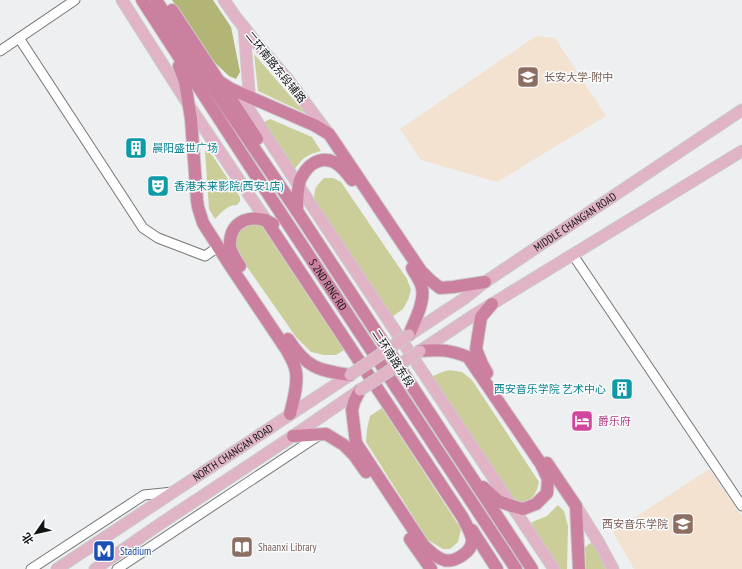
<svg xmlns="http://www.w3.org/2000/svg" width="742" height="569" font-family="'PT Sans Narrow','Noto Sans SC',sans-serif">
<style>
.education{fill:#f3e2d0}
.green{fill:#cbce99}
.forest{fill:#b2b575}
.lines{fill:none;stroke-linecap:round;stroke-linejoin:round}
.minor-casing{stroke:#757677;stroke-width:11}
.major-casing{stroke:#cbcbcb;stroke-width:13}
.highway-casing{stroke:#cbcbcb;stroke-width:14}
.minor{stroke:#fff;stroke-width:9}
.major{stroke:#e0b3c6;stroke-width:11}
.highway{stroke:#cc80a0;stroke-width:12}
.major-bridge-casing{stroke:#cbcbcb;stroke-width:13;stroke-linecap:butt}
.major-bridge{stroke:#e0b3c6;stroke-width:11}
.labels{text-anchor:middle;stroke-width:3;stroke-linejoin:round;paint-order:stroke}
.street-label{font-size:11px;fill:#121313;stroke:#fbfcfe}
.education-label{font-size:11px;fill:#785e54;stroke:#fbfcfe;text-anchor:start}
.culture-label{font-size:11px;fill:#0d838f;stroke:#fbfcfe;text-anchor:start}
.hotel-label{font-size:11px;fill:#b23c85;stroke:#fbfcfe;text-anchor:start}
.transit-label{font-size:11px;fill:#164399;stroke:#fbfcfe;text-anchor:start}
</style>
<rect width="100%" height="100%" fill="#eeeff1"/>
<!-- education -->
<g class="education">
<path d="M536 36 555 38 606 116 497 182 421 160 400 129Z"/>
<path d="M709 469 742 517V569H634L613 532Z"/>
</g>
<!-- green -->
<g class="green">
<path d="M254 54 305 113 258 91Z"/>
<path d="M270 119 312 137 321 151C307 155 303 157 295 169L264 122Z"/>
<path d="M208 149 240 197V201L237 205C227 205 222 212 215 219L209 209 205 151Z"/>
<path d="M324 178H333L341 182 407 279 411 290 408 300 403 309 392 317 315 203C313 190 315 187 324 178Z"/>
<path d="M248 224 261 225 344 350 336 355H324L311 352 296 337 236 251C237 236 236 233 248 224Z"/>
<path d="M450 370 462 372 472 380 539 482C537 492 532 504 519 501 516 501 512 498 510 497L431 377 442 372Z"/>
<path d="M382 408 461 529 458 542 450 549H443L428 540 366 442 367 429 370 416Z"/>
<path d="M558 505 564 511 568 526 567 569H559L531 527 532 522 547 516Z"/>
<path d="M592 542 606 569H586L585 547Z"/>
</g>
<!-- forest -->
<path class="forest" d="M172 0H213L231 27 240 72 236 79 229 76 210 58Z"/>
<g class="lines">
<!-- minor casing -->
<g class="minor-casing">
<g id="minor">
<path d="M19 38 143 228 158 238 205 256 218 247"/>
<path d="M0 51 75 0"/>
<path d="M573 255 742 506"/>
<path d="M31 569 144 495 173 492"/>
<path d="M117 569 321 434"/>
</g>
</g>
<!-- major casing -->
<g class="major-casing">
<g id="major">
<path d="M122 0 188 104 266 220"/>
<path d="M224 0 235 16 258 45 286 77 328 133"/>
<path d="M244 27 250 104"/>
<path d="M237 91 308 200 554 569"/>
<path id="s1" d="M409 335 465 298 485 282 742 110"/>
<path d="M420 351 474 315 742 151"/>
<path d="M576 506 599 543 613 569"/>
<path id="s2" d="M57 569 350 375"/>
<path d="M95 569 157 526 293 436 360 390"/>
</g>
</g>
<!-- highway casing -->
<g class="highway-casing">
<g id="highway">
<path id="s3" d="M142 0 251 168 516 569"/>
<path d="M156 0 201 70 297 211 532 569"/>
<path d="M172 10 257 139"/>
<path d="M179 66 185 82 191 119 197 200 198 207 203 223 231 267 286 349C290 356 295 364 296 372 298 386 293 401 290 414"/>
<path d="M220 82 231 89 314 125 329 134 421 271 430 280 440 288 453 287 485 282"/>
<path d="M297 211C297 201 297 190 300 180 303 174 306 169 311 165 329 152 342 166 352 180"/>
<path d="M266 220 463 518C466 525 472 533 472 541 472 552 454 563 444 560 436 558 430 551 424 546L356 443 352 410 354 402 360 390"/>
<path d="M240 266C236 260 231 253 230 246 229 219 253 213 273 224"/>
<path d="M409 335C414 322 425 302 422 288 421 282 415 274 412 268"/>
<path d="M288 339C307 368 317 370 350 375"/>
<path d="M420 351C440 349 450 350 468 357L541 464 548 479 547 493 536 504 523 509 512 506 498 501 483 487"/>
<path d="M487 373 482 364 476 349 481 317 492 304"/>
<path d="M293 436 326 434 344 445 354 455 366 472"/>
<path d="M547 463 576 506 579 569"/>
<path d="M472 530 497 569"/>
<path d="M410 539 431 569"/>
</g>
</g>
<!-- minor -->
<use href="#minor" class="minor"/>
<!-- major -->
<use href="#major" class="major"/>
<!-- highway -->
<use href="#highway" class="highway"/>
<!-- major-bridge casing -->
<g class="major-bridge-casing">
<g id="major-bridge">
<path d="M350 375 409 335"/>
<path d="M360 390 420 351"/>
</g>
</g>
<!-- major-bridge -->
<use href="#major-bridge" class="major-bridge"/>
</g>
<!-- icons -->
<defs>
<g id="school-square" transform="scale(1.15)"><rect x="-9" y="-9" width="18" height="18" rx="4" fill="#8d6e63" stroke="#fbfcfe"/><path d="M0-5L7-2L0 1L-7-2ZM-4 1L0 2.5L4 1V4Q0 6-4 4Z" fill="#fff"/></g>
<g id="building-square" transform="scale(1.15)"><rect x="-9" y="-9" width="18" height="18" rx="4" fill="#0f9aa8" stroke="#fbfcfe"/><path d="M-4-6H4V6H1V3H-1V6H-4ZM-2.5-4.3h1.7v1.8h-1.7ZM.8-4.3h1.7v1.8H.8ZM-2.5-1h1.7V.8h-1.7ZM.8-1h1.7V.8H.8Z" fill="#fff"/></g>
<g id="theatre-square" transform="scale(1.15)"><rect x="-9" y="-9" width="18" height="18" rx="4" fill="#0f9aa8" stroke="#fbfcfe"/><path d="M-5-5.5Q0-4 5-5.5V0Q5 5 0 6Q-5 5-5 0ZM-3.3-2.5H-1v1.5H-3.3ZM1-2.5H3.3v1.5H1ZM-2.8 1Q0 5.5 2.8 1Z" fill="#fff"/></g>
<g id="hotel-square" transform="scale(1.15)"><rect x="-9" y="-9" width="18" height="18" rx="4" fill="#d1479c" stroke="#fbfcfe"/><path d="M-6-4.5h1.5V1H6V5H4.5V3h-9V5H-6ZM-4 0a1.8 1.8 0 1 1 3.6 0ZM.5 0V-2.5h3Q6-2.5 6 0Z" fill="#fff"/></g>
<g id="university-square" transform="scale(1.15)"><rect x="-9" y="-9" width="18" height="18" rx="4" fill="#8d6e63" stroke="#fbfcfe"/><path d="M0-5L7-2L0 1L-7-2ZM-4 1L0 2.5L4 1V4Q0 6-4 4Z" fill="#fff"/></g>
<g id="library-square" transform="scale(1.15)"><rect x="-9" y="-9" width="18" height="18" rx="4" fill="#8d6e63" stroke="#fbfcfe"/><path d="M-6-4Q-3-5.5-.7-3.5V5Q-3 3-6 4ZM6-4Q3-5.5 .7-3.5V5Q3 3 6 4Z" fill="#fff"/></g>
<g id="metro-square" transform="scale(1.15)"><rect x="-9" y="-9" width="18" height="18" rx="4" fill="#1a4fb4" stroke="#fbfcfe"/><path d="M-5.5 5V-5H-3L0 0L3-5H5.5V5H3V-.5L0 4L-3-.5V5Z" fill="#fff"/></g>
</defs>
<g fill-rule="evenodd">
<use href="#school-square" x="528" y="77"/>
<use href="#building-square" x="136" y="148"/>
<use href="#theatre-square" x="158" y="186"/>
<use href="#building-square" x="622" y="389"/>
<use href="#hotel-square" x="582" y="421"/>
<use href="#university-square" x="683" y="524"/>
<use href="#library-square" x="242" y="547"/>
<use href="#metro-square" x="104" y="551"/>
</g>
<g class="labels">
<!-- street labels -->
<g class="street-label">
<text transform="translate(276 67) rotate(51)" y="4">二环南路东段辅路</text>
<text dy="4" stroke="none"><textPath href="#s1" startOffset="201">MIDDLE CHANG'AN ROAD</textPath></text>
<text dy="4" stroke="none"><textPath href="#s3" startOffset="340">S 2ND RING RD</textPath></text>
<text transform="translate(393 358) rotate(57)" y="4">二环南路东段</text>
<text dy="4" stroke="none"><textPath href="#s2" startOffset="211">NORTH CHANG'AN ROAD</textPath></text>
</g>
<!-- education labels -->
<g class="education-label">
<text x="544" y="81">长安大学-附中</text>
<text x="668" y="528" text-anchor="end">西安音乐学院</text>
<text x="258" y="551">Shaanxi Library</text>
</g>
<!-- culture labels -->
<g class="culture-label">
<text x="152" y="152">晨阳盛世广场</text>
<text x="174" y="190">香港未来影院(西安1店)</text>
<text x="606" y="393" text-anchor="end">西安音乐学院 艺术中心</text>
</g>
<!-- hotel labels -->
<g class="hotel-label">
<text x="598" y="425">爵乐府</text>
</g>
<!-- transit labels -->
<g class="transit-label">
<text x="120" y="555">Stadium</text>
</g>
</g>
<!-- north arrow -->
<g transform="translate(36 533) rotate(236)" stroke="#fbfcfe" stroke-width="3" paint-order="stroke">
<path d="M0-3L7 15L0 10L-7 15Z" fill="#121313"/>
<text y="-6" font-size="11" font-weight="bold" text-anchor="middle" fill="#121313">北</text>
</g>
</svg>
